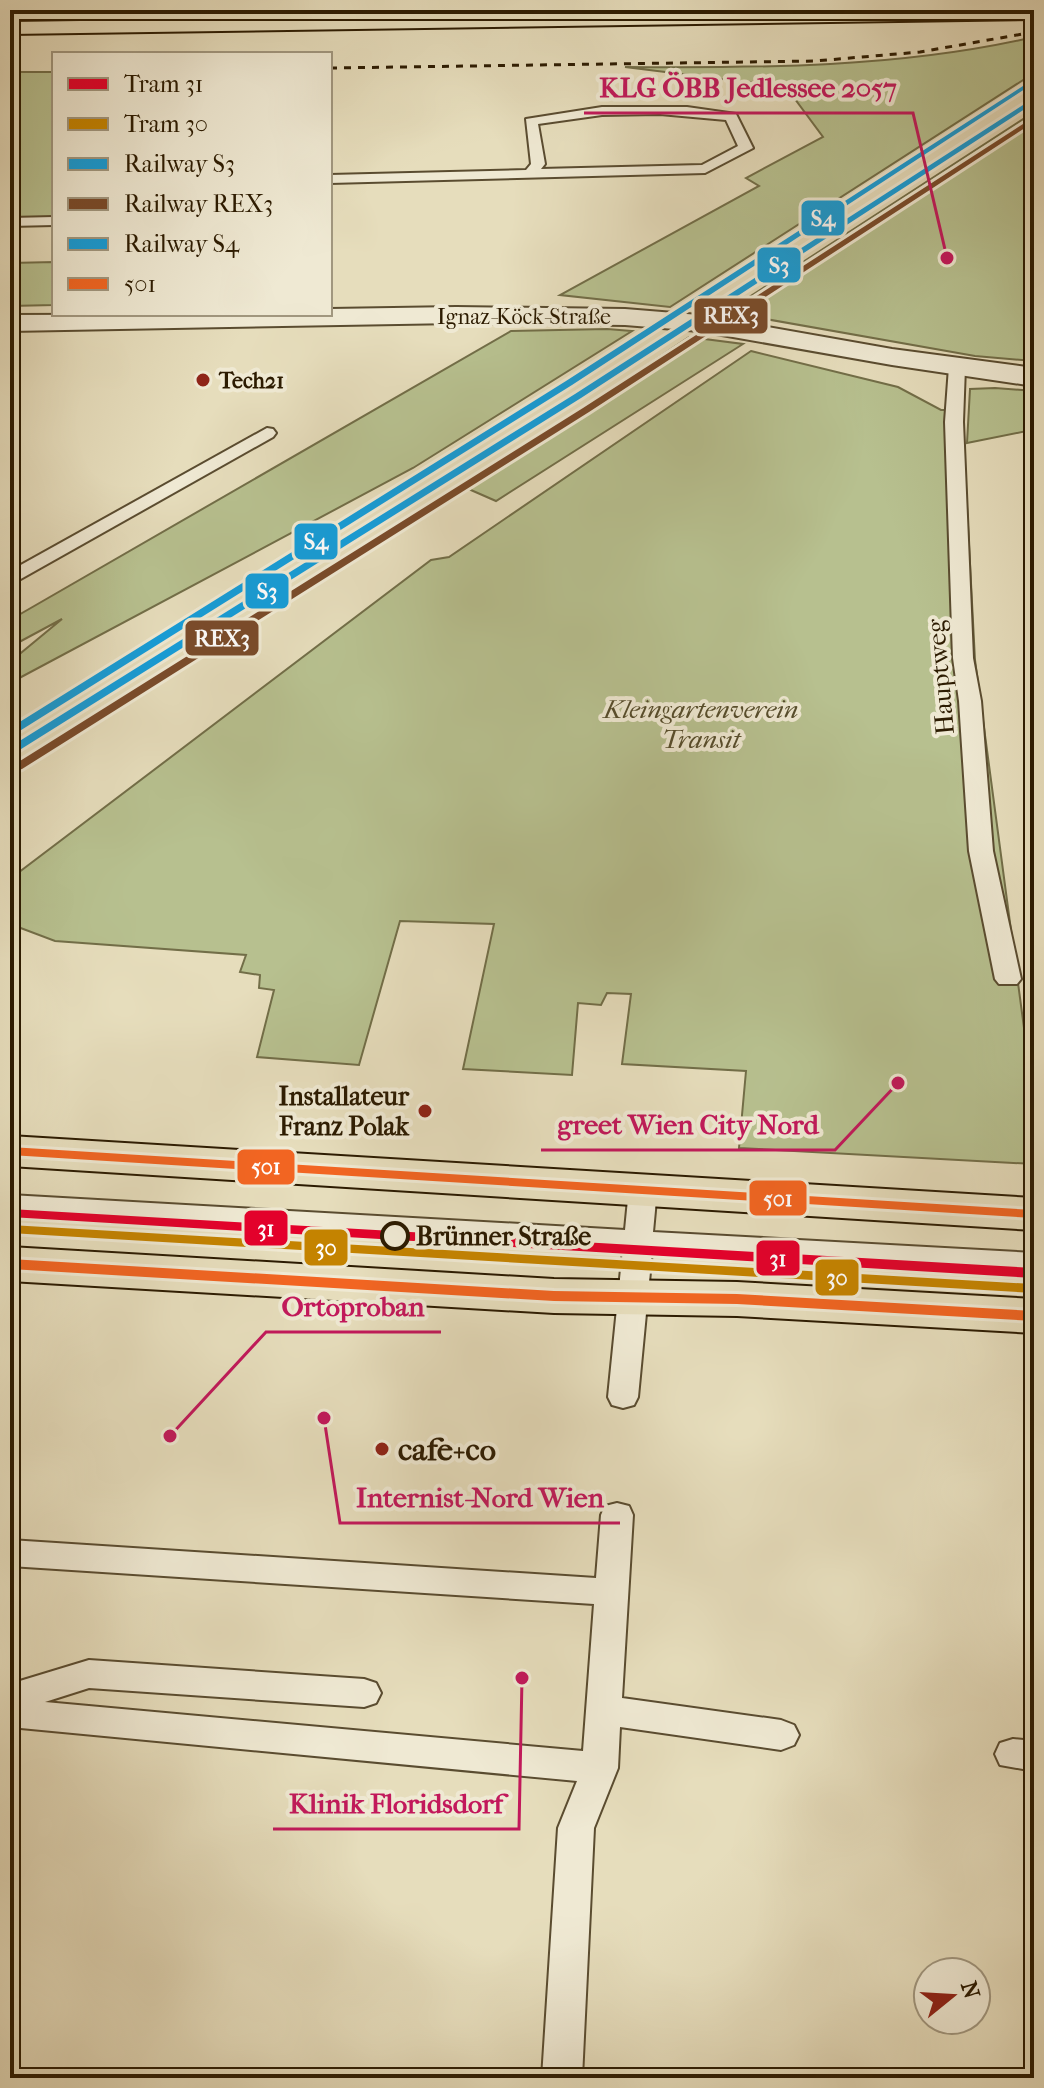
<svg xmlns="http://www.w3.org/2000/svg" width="1044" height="2088" font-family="'IM FELL French Canon',serif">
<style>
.green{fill:#b7c08f;stroke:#726e48;stroke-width:2}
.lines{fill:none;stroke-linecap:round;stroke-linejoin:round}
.lane-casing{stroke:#5a4c30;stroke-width:4}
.street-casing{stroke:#5a4c30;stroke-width:4}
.primary-casing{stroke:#2c1b01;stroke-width:4}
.highway-casing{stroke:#2c1b01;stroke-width:4}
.lane{fill:#efe9d3;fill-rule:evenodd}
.street{fill:#efe9d3;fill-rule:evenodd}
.primary{fill:#e6ddbc;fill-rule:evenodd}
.highway{fill:#e6ddbc;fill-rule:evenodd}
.rail{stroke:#2c1b01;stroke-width:3;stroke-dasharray:7 7;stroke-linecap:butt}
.bus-1-casing{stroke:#efe9d3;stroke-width:6}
.bus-1{fill:#f26522;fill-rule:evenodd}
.rail-1-casing{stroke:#efe9d3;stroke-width:6}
.rail-2-casing{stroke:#efe9d3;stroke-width:6}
.rail-3-casing{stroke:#efe9d3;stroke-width:6}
.rail-1{fill:#159dd9;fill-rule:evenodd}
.rail-2{fill:#7a4b2a;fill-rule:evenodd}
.rail-3{fill:#159dd9;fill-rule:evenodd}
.tram-1-casing{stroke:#efe9d3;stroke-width:6}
.tram-2-casing{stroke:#efe9d3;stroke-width:6}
.tram-1{fill:#e4002b;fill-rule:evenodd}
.tram-2{fill:#c48300;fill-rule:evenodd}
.poi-dot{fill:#8f2418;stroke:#efe9d3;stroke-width:3}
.stop-dot{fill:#efe9d3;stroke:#2c1b01;stroke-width:4}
.labels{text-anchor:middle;stroke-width:8;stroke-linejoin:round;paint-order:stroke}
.far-street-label{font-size:22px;fill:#2c1b01;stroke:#efe9d3}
.far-poi-label{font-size:22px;font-weight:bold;fill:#2c1b01;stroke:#efe9d3;text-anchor:start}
.street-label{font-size:26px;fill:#2c1b01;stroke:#efe9d3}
.park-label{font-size:26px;font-style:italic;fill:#564d2c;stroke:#efe9d3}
.poi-label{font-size:26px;font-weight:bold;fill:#2c1b01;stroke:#efe9d3;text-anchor:end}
.stop-label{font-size:26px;font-weight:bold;fill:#2c1b01;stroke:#efe9d3;text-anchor:start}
.near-poi-label{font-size:32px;font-weight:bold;fill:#2c1b01;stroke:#efe9d3;text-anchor:start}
.leader{fill:none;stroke:#c2185b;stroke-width:3}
.callout-dot{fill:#c2185b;stroke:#efe9d3;stroke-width:3}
.callout-label{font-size:28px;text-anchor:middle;font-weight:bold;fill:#c2185b;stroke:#efe9d3;stroke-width:8;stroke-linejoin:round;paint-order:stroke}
.line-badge{stroke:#efe9d3;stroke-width:3}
.badge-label{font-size:22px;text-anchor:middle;font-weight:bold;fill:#fff}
</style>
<rect width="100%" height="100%" fill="#e6ddbc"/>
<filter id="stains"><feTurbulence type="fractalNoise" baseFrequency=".0025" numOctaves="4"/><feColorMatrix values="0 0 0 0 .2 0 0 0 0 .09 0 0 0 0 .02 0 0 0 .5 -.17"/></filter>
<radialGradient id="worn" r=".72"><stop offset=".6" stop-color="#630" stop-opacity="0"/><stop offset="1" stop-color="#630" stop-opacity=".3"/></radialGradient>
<!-- green -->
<g class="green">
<path d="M1034 37V73L670 307 560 295 759 186 746 178 823 137 786 87 625 67C761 68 900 68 1034 37Z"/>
<path d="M10 72H54V218L10 219Z"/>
<path d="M1034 112V361L975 356 726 312Z"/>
<path d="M54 262V305L10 306V263Z"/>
<path d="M607 329 632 331 413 468 10 683V662L62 619 10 647V620L511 331Z"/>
<path d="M689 337 743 344 496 501 464 487Z"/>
<path d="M751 351 898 387 941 410H962L975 660 1034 1103V1164L739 1148 746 1071 622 1064 631 994 607 993 601 1005 578 1003 572 1075 463 1069 494 924 400 921 359 1065 257 1057 274 990 259 988 260 975 240 972 246 955 55 941 10 924V879L431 560 449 557Z"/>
<path d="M995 388 1034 391 1029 405 1027 431 967 443 970 389Z"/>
</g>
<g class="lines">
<!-- lane casing -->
<g class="lane-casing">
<g id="lane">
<path d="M602 107H687L736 114 753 148 705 173 330 183V175L526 170 531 164 526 119ZM660 114 726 120 738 146 702 165 541 169 545 164 538 124 602 115Z"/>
<path d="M54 217V225L10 226V218Z"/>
<path d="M957 362 965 367 963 422 973 658 981 701 993 851 1021 979 1017 984H999L995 979 969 851 959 701 953 658 945 422 949 367Z"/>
<path d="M267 428 273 429 276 433 273 437 10 585V571Z"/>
<path d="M643 1180 653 1183 657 1189 653 1232 1034 1253V1273L652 1251 638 1397 634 1405 623 1408 612 1405 608 1397 623 1249 10 1213V1195L625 1230 629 1189 633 1183Z"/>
<path d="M617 1503 629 1506 633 1515 622 1698 781 1720 794 1725 799 1735 794 1745 781 1750 620 1727 618 1768 594 1828 582 2078H542L558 1828 577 1781 10 1727V1684L89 1660 364 1679 376 1683 381 1693 376 1703 364 1707 89 1688 45 1702 583 1751 594 1604 10 1566V1540L596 1578 601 1515 605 1506Z"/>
<path d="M1013 1739 1034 1741V1771L1000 1765 995 1754 1000 1743Z"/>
</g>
</g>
<!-- street casing -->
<g class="street-casing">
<path id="street" d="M456 307 625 309 699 315 892 349 1034 368V386L892 365 699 331 625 325 456 323 10 331V315L330 314V309Z"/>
</g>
<!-- primary casing -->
<g class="primary-casing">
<g id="primary">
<path d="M10 1136 1034 1198V1230L10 1166Z"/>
<path d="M10 1247 554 1279 737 1282 1034 1299V1333L737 1316 554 1313 10 1281Z"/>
</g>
</g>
<!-- highway casing -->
<g class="highway-casing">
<path id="highway" d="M832 10H1034V19L10 34V22Z"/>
</g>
<!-- lane -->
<use href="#lane" class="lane"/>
<!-- street -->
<use href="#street" class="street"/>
<!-- primary -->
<use href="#primary" class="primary"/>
<!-- highway -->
<use href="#highway" class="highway"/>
<!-- rail -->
<path class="rail" d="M330 68 815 61 920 52 1034 32"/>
<!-- bus-1 casing -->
<g class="bus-1-casing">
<g id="bus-1">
<path d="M10 1147 1034 1210V1218L10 1155Z"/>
<path d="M10 1259 554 1291 737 1294 1034 1311V1321L737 1304 554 1301 10 1269Z"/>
</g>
</g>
<!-- bus-1 -->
<use href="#bus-1" class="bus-1"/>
<!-- rail-1 casing -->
<g class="rail-1-casing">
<path id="rail-1" d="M1034 98V103L581 398 10 756V747L575 394Z"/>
</g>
<!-- rail-2 casing -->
<g class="rail-2-casing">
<path id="rail-2" d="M1034 117V122L589 412 22 769 18 770 12 766 583 408Z"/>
</g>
<!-- rail-3 casing -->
<g class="rail-3-casing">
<path id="rail-3" d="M1023 86 1028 87 572 385 10 737V728L566 381Z"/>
</g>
<!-- rail-1 -->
<use href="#rail-1" class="rail-1"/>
<!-- rail-2 -->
<use href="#rail-2" class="rail-2"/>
<!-- rail-3 -->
<use href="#rail-3" class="rail-3"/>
<!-- tram-1 casing -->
<g class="tram-1-casing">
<path id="tram-1" d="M10 1209 1034 1268V1278L10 1217Z"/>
</g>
<!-- tram-2 casing -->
<g class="tram-2-casing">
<path id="tram-2" d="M10 1225 1033 1284 1034 1293 10 1233Z"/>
</g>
<!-- tram-1 -->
<use href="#tram-1" class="tram-1"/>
<!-- tram-2 -->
<use href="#tram-2" class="tram-2"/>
</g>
<!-- markers -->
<g class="poi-dot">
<circle cx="203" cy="380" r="8"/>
<circle cx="425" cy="1111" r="8"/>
<circle cx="382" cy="1449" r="8"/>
</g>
<circle class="stop-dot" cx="395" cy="1236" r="13"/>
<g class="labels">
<!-- far-street labels -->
<g class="far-street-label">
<text x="524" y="324">Ignaz-Köck-Straße</text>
</g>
<!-- far-poi labels -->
<g class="far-poi-label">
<text x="219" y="388">Tech21</text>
</g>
<!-- street labels -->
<g class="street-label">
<text transform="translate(940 677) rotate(-95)" y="9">Hauptweg</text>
</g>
<!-- park labels -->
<g class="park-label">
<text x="701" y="718">Kleingartenverein<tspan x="701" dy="30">Transit</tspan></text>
</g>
<!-- poi labels -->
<g class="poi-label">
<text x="409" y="1105">Installateur<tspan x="409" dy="30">Franz Polak</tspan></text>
</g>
<!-- stop labels -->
<g class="stop-label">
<text x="416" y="1245">Brünner Straße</text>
</g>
<!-- near-poi labels -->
<g class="near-poi-label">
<text x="398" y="1460">cafe+co</text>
</g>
</g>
<!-- callouts -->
<path class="leader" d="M947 258L913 113H584M898 1083L835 1150H541M170 1436L266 1332H441M324 1418L340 1523H620M522 1678L519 1829H273"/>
<g class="callout-dot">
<circle cx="947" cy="258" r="8"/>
<circle cx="898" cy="1083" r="8"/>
<circle cx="170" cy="1436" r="8"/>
<circle cx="324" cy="1418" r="8"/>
<circle cx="522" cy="1678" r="8"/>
</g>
<g class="callout-label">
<text x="748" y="97">KLG ÖBB Jedlessee 2057</text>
<text x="688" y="1134">greet Wien City Nord</text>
<text x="353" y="1316">Ortoproban</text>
<text x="480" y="1507">Internist-Nord Wien</text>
<text x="396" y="1813">Klinik Floridsdorf</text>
</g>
<g class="line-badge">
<rect x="800" y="199" width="46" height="38" rx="8" fill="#159dd9"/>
<rect x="756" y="246" width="46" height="38" rx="8" fill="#159dd9"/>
<rect x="693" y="297" width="76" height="38" rx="8" fill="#7a4b2a"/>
<rect x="293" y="522" width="46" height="39" rx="8" fill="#159dd9"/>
<rect x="244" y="572" width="46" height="38" rx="8" fill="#159dd9"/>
<rect x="184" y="619" width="76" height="38" rx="8" fill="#7a4b2a"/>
<rect x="236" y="1148" width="60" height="38" rx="8" fill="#f26522"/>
<rect x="748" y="1179" width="60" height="38" rx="8" fill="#f26522"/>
<rect x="243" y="1209" width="46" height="38" rx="8" fill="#e4002b"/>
<rect x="303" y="1228" width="46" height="39" rx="8" fill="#c48300"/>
<rect x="755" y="1239" width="46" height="38" rx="8" fill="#e4002b"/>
<rect x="814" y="1258" width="46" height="39" rx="8" fill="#c48300"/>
</g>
<g class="badge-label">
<text x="823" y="226">S4</text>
<text x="779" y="273">S3</text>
<text x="731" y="323">REX3</text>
<text x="316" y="549">S4</text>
<text x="267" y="599">S3</text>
<text x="222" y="646">REX3</text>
<text x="266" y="1174">501</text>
<text x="778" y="1206">501</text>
<text x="266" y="1236">31</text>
<text x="326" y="1255">30</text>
<text x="778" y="1266">31</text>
<text x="837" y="1285">30</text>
</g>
<!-- margin -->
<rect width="1044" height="2088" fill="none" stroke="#e6ddbc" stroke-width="40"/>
<rect x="12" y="12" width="1020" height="2064" fill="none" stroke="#2c1b01" stroke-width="4"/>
<rect x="20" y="20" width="1004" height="2048" fill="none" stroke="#2c1b01" stroke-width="2"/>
<!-- legend -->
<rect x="52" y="52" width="280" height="264" fill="#efe9d3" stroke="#a1977f" stroke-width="2"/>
<rect x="68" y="78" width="40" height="12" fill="#e4002b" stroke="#a1977f" stroke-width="2"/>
<text x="124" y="92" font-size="24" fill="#2c1b01">Tram 31</text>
<rect x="68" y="118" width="40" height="12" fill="#c48300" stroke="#a1977f" stroke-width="2"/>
<text x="124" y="132" font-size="24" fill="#2c1b01">Tram 30</text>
<rect x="68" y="158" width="40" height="12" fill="#159dd9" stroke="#a1977f" stroke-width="2"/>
<text x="124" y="172" font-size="24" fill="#2c1b01">Railway S3</text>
<rect x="68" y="198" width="40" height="12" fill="#7a4b2a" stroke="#a1977f" stroke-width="2"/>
<text x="124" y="212" font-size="24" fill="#2c1b01">Railway REX3</text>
<rect x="68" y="238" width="40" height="12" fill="#159dd9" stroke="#a1977f" stroke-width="2"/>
<text x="124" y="252" font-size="24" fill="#2c1b01">Railway S4</text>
<rect x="68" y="278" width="40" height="12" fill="#f26522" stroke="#a1977f" stroke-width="2"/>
<text x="124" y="292" font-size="24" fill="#2c1b01">501</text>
<!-- north arrow -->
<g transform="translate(952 1996) rotate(72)"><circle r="38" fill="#efe9d3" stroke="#a1977f" stroke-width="2"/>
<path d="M0-6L14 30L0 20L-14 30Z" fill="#8f2418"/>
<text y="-12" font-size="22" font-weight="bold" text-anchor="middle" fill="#2c1b01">N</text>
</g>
<rect width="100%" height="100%" filter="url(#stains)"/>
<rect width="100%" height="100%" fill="url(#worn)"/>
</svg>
